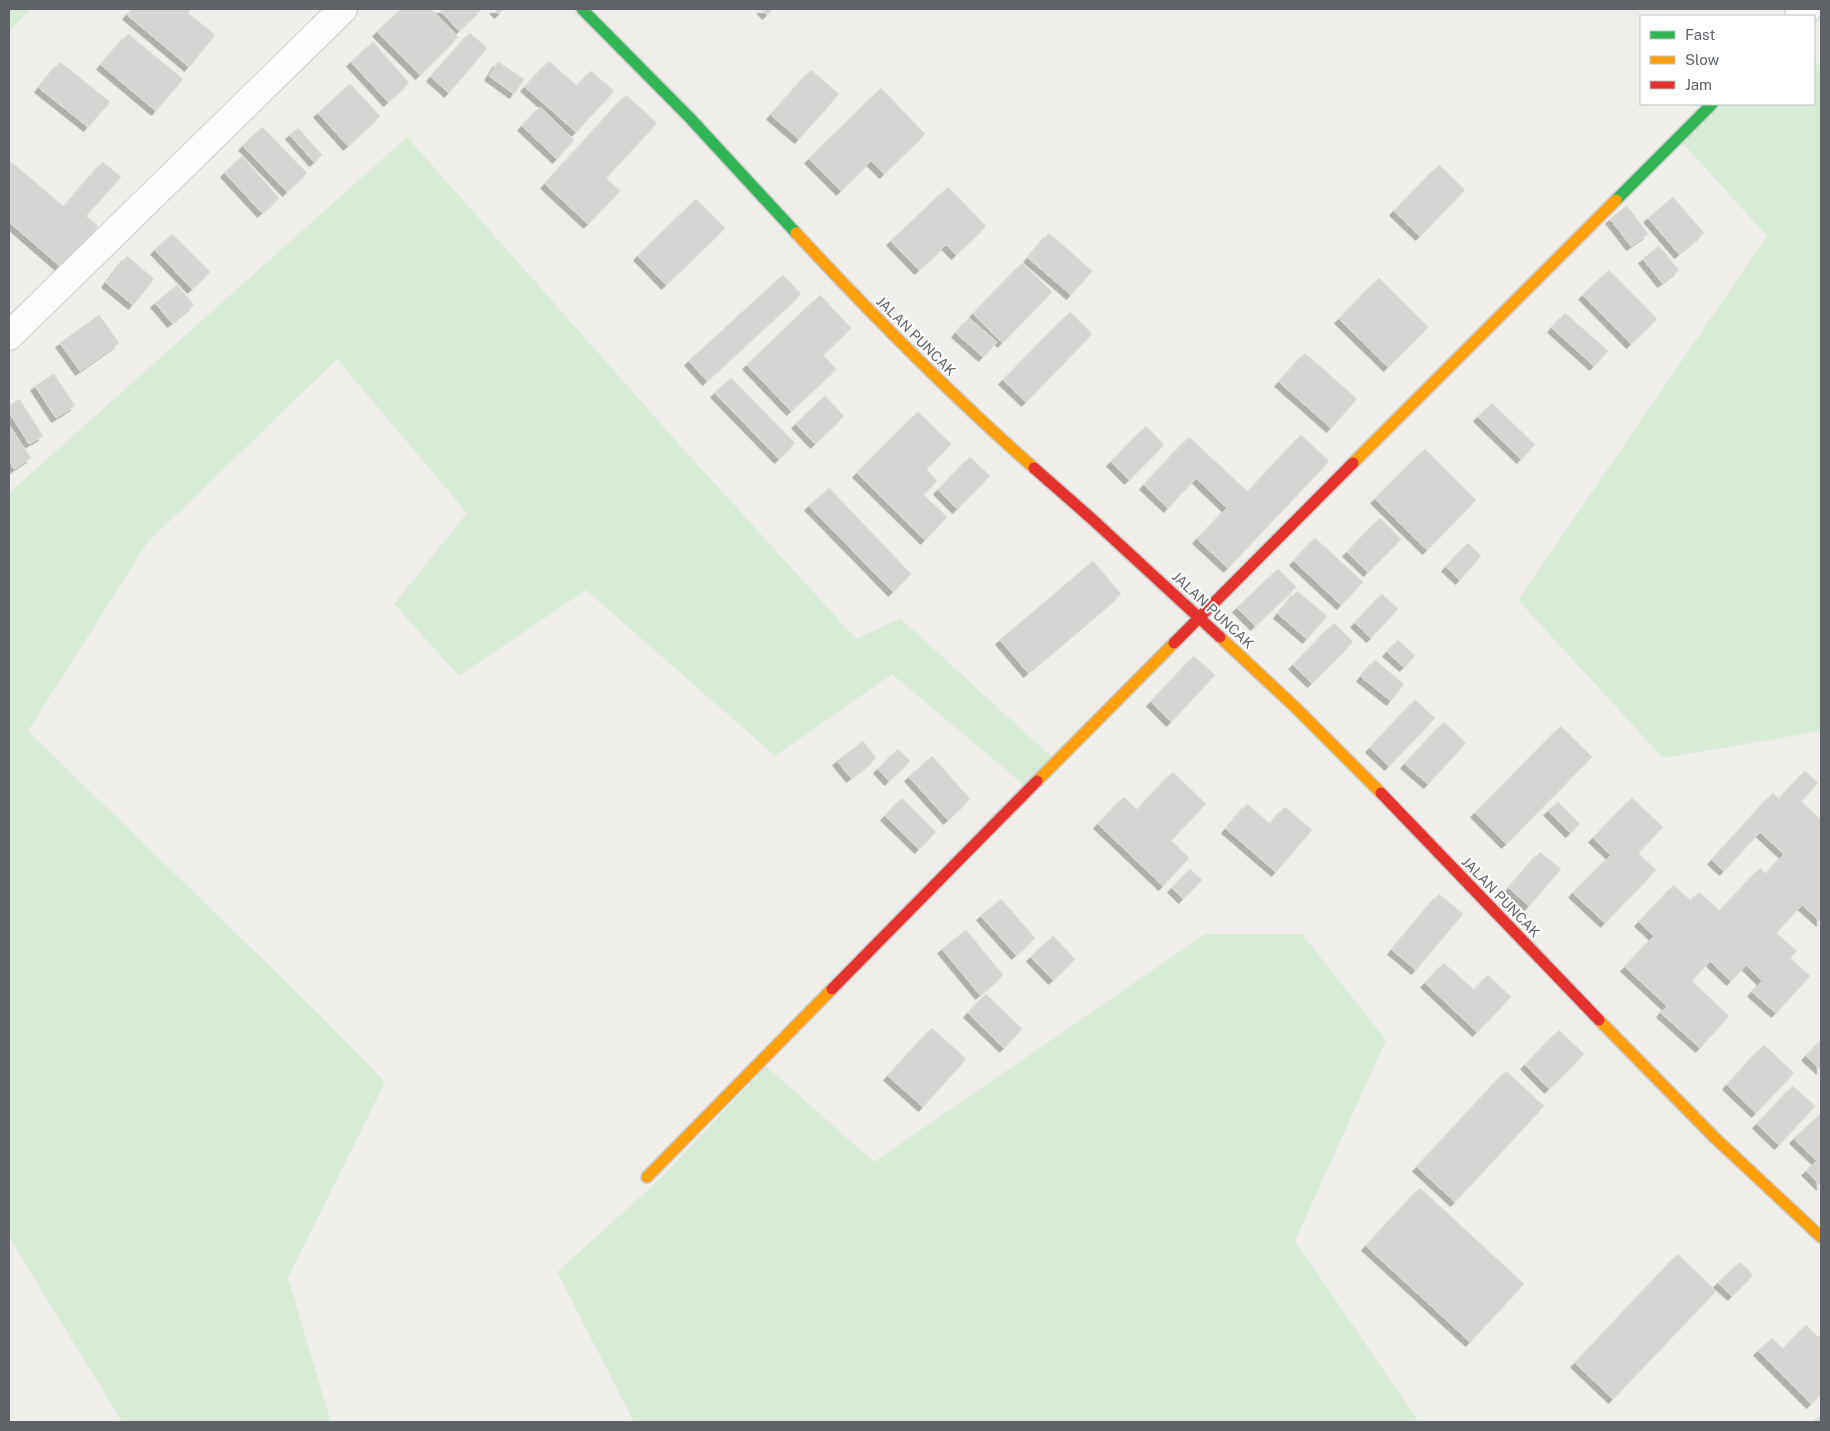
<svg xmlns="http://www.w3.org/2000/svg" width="1830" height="1431" font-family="'Public Sans',sans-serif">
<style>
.green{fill:#d8ebd6}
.building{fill:#d6d5d3;stroke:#deddd9;filter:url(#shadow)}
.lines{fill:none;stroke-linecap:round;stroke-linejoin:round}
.street-casing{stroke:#cbcccc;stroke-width:30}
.fast-casing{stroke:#cacacb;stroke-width:14}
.slow-casing{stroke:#cacacb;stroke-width:14}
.jam-casing{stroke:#cacacb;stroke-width:14}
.street{stroke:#fdfcfc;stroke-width:28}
.fast{stroke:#30b455;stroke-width:11}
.slow{stroke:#ff9f0a;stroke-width:11}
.jam{stroke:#e5322d;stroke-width:11}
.labels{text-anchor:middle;stroke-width:4;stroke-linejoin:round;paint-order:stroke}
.street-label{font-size:14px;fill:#5f6368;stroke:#fff}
</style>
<defs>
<filter id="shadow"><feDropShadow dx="-4.5" dy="4.5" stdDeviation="0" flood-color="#0004"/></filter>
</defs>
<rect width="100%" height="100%" fill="#efeeea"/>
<!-- green -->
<g class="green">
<path d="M9 9H30L9 32Z"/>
<path d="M1814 60 1821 67V731L1663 758 1518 600 1767 236 1677 137 1706 104H1814Z"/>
<path d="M407 137 678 443 856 639 900 618 1057 762 1024 785 892 674 775 756 586 590 459 676 394 604 467 513 337 359 147 543 28 731 319 1014 385 1082 288 1278 331 1422H122L9 1237V493Z"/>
<path d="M1205 934H1302L1386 1040 1295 1241 1419 1422H634L557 1272 659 1180 766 1066 874 1162Z"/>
</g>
<!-- building -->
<g class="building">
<path d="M132 9H191L188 13 215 35 189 67 127 15Z"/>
<path d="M401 9H431L458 37 420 75 377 32Z"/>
<path d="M439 9H480L481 10 459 31Z"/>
<path d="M494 9H504L499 14Z"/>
<path d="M761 9H773L767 15Z"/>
<path d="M470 33 487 48 449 93 431 77Z"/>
<path d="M128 34 183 79 156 111 101 65Z"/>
<path d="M373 42 409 83 388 102 351 62Z"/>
<path d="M549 61 577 86 591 71 614 91 576 132 525 87Z"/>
<path d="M60 62 110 102 88 127 39 88Z"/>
<path d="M498 62 524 79 514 94 489 76Z"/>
<path d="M811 70 839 94 799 139 771 115Z"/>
<path d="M350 84 380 116 348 146 318 113Z"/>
<path d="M881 88 925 134 884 174 871 161 841 191 809 159Z"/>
<path d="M626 95 657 123 606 178 620 191 588 224 545 184Z"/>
<path d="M540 107 574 140 557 159 522 126Z"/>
<path d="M262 127 307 173 287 192 243 146Z"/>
<path d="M298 128 322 155 314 162 290 135Z"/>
<path d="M242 156 279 198 262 213 225 173Z"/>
<path d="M9 160 64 207 103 162 121 177 86 216 98 226 62 268 9 222Z"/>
<path d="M1439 165 1465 190 1420 236 1394 211Z"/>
<path d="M948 187 986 226 956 255 946 245 919 270 891 241Z"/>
<path d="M1673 197 1704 233 1679 254 1648 218Z"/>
<path d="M696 199 725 228 666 285 638 256Z"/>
<path d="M1627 206 1648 234 1631 246 1610 219Z"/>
<path d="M1049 233 1092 271 1071 295 1028 258Z"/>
<path d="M172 234 210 272 192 289 155 250Z"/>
<path d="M1659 246 1679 270 1662 283 1643 259Z"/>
<path d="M127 256 154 279 133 305 106 283Z"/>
<path d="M1022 263 1052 292 1002 343 973 314Z"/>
<path d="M1609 270 1657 319 1631 344 1583 295Z"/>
<path d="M783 275 801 294 707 381 689 361Z"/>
<path d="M1379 278 1428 327 1388 367 1339 319Z"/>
<path d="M177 285 194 305 172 323 155 303Z"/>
<path d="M820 295 851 328 823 355 836 369 791 411 747 365Z"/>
<path d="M1070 312 1092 334 1026 402 1003 380Z"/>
<path d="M1565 313 1608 351 1594 366 1552 328Z"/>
<path d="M99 315 119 343 80 371 60 343Z"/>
<path d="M969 318 997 342 983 357 956 333Z"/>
<path d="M1305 353 1357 399 1331 428 1279 382Z"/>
<path d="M54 374 75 406 56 418 35 386Z"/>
<path d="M731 378 795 443 779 459 715 393Z"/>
<path d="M825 396 844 416 815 444 796 424Z"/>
<path d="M19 399 43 436 29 444 9 412V406Z"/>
<path d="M1492 403 1535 445 1521 459 1478 417Z"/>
<path d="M918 412 951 444 926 469 937 481 923 494 947 517 925 540 857 473Z"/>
<path d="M9 425 31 458 14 469 9 460Z"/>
<path d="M1146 426 1164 445 1129 480 1111 462Z"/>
<path d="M1301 435 1329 461 1228 568 1197 539 1227 508 1196 478 1168 508 1144 485 1189 437 1248 492Z"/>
<path d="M1425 449 1476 500 1427 550 1375 499Z"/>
<path d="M970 457 990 476 957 509 938 490Z"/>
<path d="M829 488 911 574 893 592 809 506Z"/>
<path d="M1380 518 1401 539 1368 572 1347 552Z"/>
<path d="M1315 538 1363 582 1341 605 1294 561Z"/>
<path d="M1468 543 1481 556 1460 580 1446 567Z"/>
<path d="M1093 561 1121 594 1028 673 1000 640Z"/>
<path d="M1278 569 1296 587 1255 626 1237 608Z"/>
<path d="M1297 591 1327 616 1307 639 1278 614Z"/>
<path d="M1382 594 1398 609 1371 638 1355 623Z"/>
<path d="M1334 623 1353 642 1312 683 1293 665Z"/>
<path d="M1398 640 1415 656 1404 667 1387 652Z"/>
<path d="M1194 656 1215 675 1171 722 1151 702Z"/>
<path d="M1375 660 1404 684 1391 701 1361 677Z"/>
<path d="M1415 700 1435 718 1389 766 1370 748Z"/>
<path d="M1444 722 1466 743 1428 784 1405 764Z"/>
<path d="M1561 726 1592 757 1506 844 1475 813Z"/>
<path d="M863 741 876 758 851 778 837 761Z"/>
<path d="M898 749 910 761 889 781 878 769Z"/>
<path d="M932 756 970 799 948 820 909 777Z"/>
<path d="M1805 771 1818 783 1801 801 1821 820V881L1820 882 1821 884V922L1802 905 1776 933 1797 951 1790 958 1810 976 1776 1013 1752 992 1762 981 1746 965 1731 981 1710 961 1692 981 1729 1016 1700 1048 1661 1013 1667 1006 1625 967 1654 936 1639 922 1674 885 1691 901 1699 892 1720 911 1760 868 1766 874 1784 854 1760 832 1724 871 1712 860 1773 793 1779 799Z"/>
<path d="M1173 772 1206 804 1171 840 1189 858 1163 886 1098 824 1124 797 1137 810Z"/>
<path d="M902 798 936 832 919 849 885 816Z"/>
<path d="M1632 798 1663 827 1638 853 1656 870 1605 923 1573 893 1611 855 1593 838Z"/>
<path d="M1558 802 1580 824 1570 833 1548 811Z"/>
<path d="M1247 804 1270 824 1285 807 1312 830 1276 872 1226 829Z"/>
<path d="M1540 852 1561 869 1529 906 1509 888Z"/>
<path d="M1190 869 1202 880 1183 899 1172 888Z"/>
<path d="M1439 894 1463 914 1416 970 1392 950Z"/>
<path d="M1001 899 1035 938 1016 955 981 916Z"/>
<path d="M966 930 1003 975 980 995 942 949Z"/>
<path d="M1053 936 1075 959 1053 980 1031 957Z"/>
<path d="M1444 963 1474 990 1488 975 1511 997 1477 1032 1425 983Z"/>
<path d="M986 994 1022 1029 1004 1048 968 1013Z"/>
<path d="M932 1028 966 1059 923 1107 888 1076Z"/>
<path d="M1559 1030 1584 1054 1549 1089 1525 1065Z"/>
<path d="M1821 1040V1070L1806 1056Z"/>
<path d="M1764 1045 1794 1073 1756 1113 1727 1085Z"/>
<path d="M1506 1071 1544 1106 1455 1202 1417 1167Z"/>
<path d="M1793 1086 1815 1106 1779 1145 1757 1124Z"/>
<path d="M1821 1113V1186L1806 1171 1817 1161 1794 1139Z"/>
<path d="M1420 1188 1524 1284 1470 1342 1366 1246Z"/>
<path d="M1678 1254 1716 1291 1613 1399 1575 1363Z"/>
<path d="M1740 1262 1753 1275 1732 1296 1718 1283Z"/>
<path d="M1806 1325 1818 1337 1821 1334V1394L1811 1404 1758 1351 1772 1338 1783 1349Z"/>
<path d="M1821 1415V1422H1814Z"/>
</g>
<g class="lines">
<!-- street casing -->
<g class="street-casing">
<g id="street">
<path d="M1799 16 1807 9"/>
<path d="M9 336 343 9"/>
</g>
</g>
<!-- fast casing -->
<g class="fast-casing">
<g id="fast">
<path d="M582 9 689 117 796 233"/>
<path d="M1616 200 1712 104"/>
</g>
</g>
<!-- slow casing -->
<g class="slow-casing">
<g id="slow">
<path d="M796 233C872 315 950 394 1034 468"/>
<path d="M1353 463 1616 200"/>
<path d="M1220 637 1296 708 1381 793"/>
<path d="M1037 781 1174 643"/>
<path d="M1599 1020 1715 1138 1821 1237"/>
<path d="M647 1177 832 989"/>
</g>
</g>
<!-- jam casing -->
<g class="jam-casing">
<g id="jam">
<path d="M1034 468 1092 519 1220 637"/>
<path d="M1174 643 1353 463"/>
<path d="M1381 793 1599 1020"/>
<path d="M832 989 1037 781"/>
</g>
</g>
<!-- street -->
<use href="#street" class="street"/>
<!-- fast -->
<use href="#fast" class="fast"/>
<!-- slow -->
<use href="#slow" class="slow"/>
<!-- jam -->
<use href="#jam" class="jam"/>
</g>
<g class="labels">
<!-- street labels -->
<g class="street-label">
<text transform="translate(916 336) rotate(45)" y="5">JALAN PUNCAK</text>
<text transform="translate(1213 610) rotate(43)" y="5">JALAN PUNCAK</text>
<text transform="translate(1501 897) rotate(46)" y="5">JALAN PUNCAK</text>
</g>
</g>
<!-- border -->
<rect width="1830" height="1431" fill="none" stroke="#5f6368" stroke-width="20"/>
<!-- legend -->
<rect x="1640" y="15" width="175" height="90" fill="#ffffff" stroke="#bfc1c3"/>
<rect x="1650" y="31" width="25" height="8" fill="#30b455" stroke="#bfc1c3"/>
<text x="1685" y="40" font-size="15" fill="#5f6368">Fast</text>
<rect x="1650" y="56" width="25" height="8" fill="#ff9f0a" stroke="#bfc1c3"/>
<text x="1685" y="65" font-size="15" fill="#5f6368">Slow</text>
<rect x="1650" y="81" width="25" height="8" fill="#e5322d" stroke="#bfc1c3"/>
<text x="1685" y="90" font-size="15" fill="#5f6368">Jam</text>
</svg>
